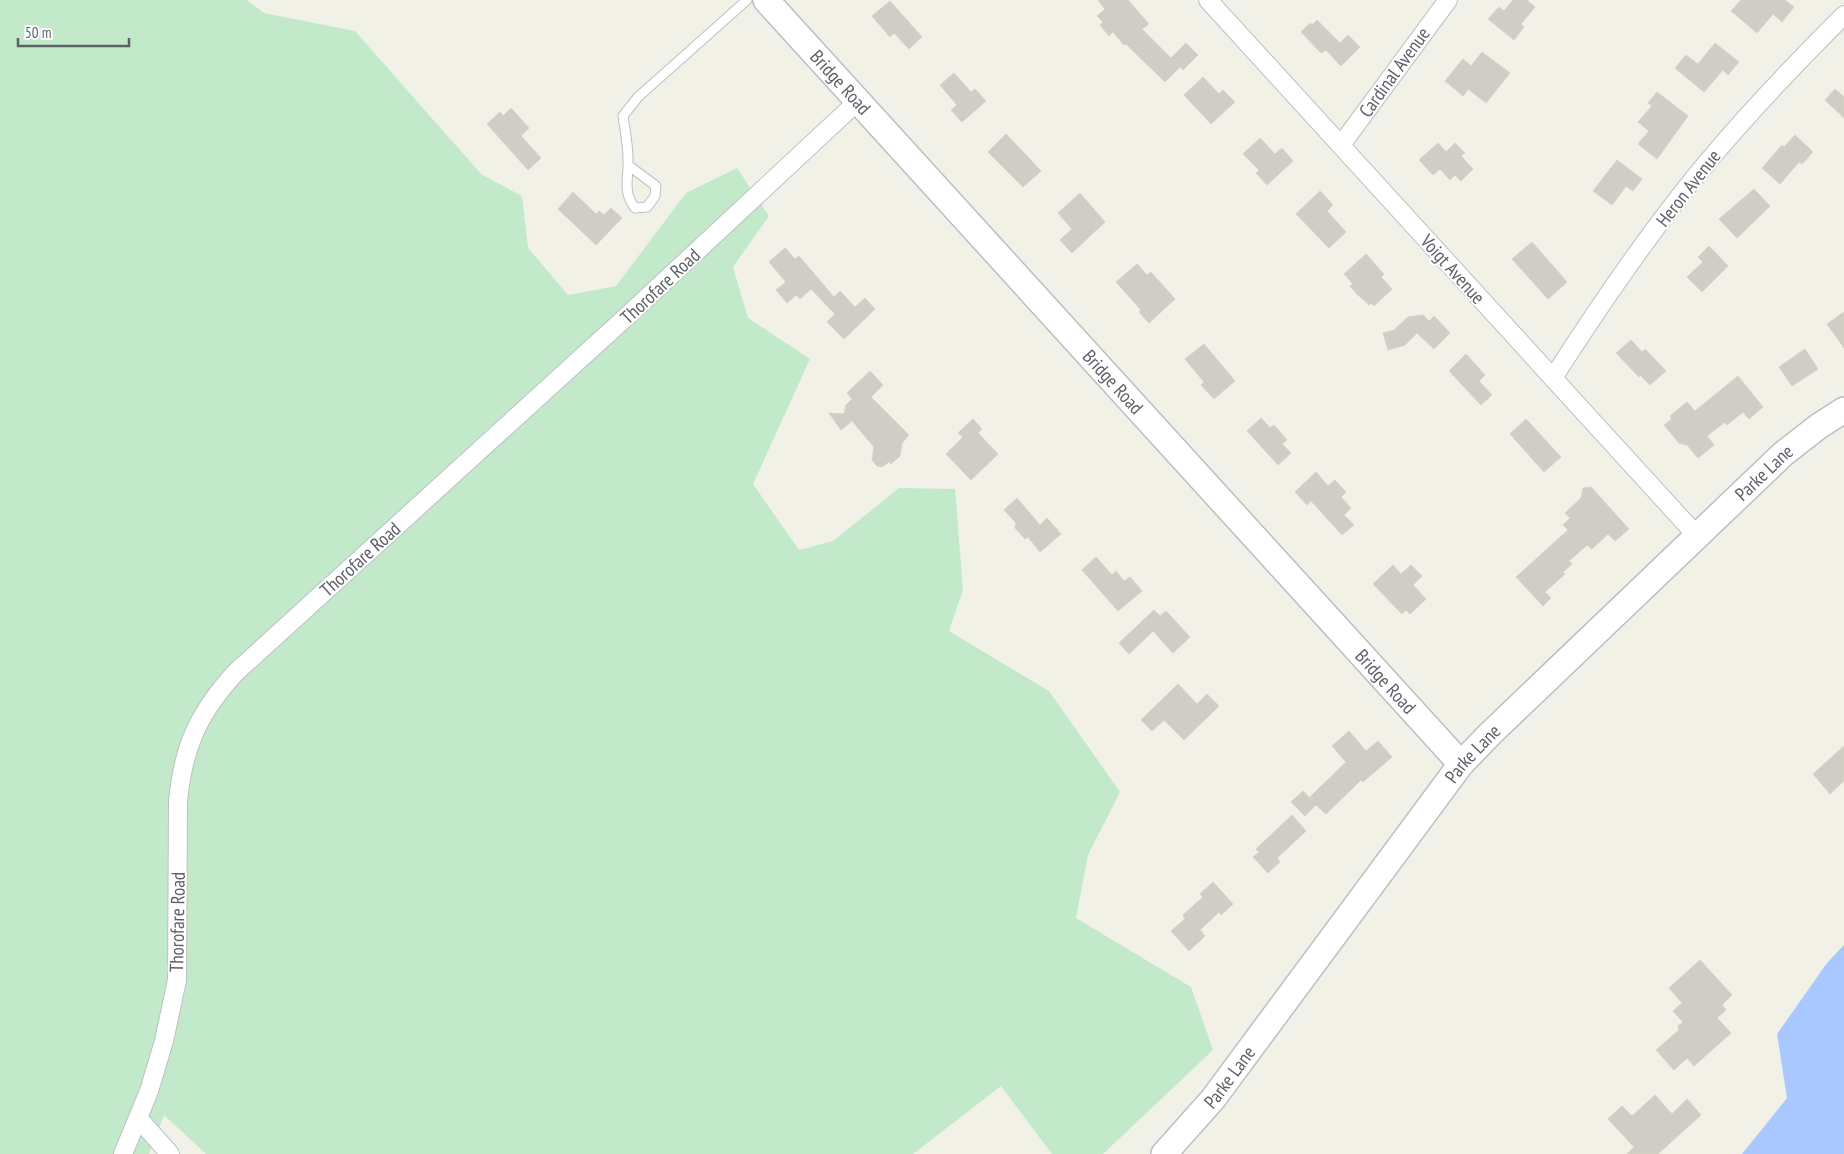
<svg xmlns="http://www.w3.org/2000/svg" width="1844" height="1154" font-family="'PT Sans Narrow',sans-serif">
<style>
.green{fill:#c2eaca}
.water{fill:#a9c8ff}
.building{fill:#cecdc6;stroke:#d6d4c5}
.lines{fill:none;stroke-linecap:round;stroke-linejoin:round}
.lane-casing{stroke:#bebfc6;stroke-width:11}
.street-casing{stroke:#bebfc6;stroke-width:20}
.secondary-casing{stroke:#bcbec5;stroke-width:28}
.lane{stroke:#fff;stroke-width:9}
.street{stroke:#fff;stroke-width:18}
.secondary{stroke:#fff;stroke-width:25}
.labels{text-anchor:middle;stroke-width:4;stroke-linejoin:round;paint-order:stroke}
.street-label{font-size:19px;fill:#5e6068;stroke:#fff}
</style>
<rect width="100%" height="100%" fill="#f1f1e7"/>
<!-- green -->
<path class="green" d="M0 0H247L264 13 355 31 481 174 522 196 528 248 568 295 616 286 686 193 737 168 769 216 733 267 748 318 810 359 753 484 799 550 833 541 899 488 955 489 963 590 949 631 1049 691 1120 792 1088 855 1076 918 1191 987 1213 1050 1103 1154H1052L1001 1086 913 1154H206L164 1115 149 1154H0Z"/>
<!-- water -->
<path class="water" d="M1844 945V1154H1742L1787 1098 1777 1034 1827 963Z"/>
<!-- building -->
<g class="building">
<path d="M1098 0H1128L1149 24 1142 29 1171 58 1186 43 1198 55 1183 70 1180 67 1165 82 1126 44 1124 45 1113 32 1109 36 1100 25 1103 22 1097 16 1105 9Z"/>
<path d="M1513 0H1527L1535 7 1521 24 1524 27 1514 40 1488 19 1499 7 1504 11Z"/>
<path d="M1741 0H1785L1794 7 1782 22 1773 14 1757 33 1731 11Z"/>
<path d="M890 1 922 37 909 49 894 33 890 37 872 16Z"/>
<path d="M1317 20 1340 43 1348 35 1360 47 1341 66 1326 50 1321 53 1301 32 1310 23 1312 25Z"/>
<path d="M1715 43 1739 62 1728 75 1723 70 1704 92 1675 68 1686 55 1698 64Z"/>
<path d="M1482 52 1510 73 1486 103 1468 89 1463 96 1445 81 1463 59 1471 66Z"/>
<path d="M954 73 971 92 975 89 986 101 962 122 951 110 957 105 940 85Z"/>
<path d="M1203 77 1219 94 1223 90 1235 102 1211 124 1184 95Z"/>
<path d="M1835 89 1844 97V118L1825 100Z"/>
<path d="M1657 92 1688 116 1657 159 1638 144 1649 131 1638 122 1652 106 1648 103Z"/>
<path d="M511 108 529 128 521 136 541 158 528 170 487 124 500 112 503 116Z"/>
<path d="M1006 134 1041 171 1023 187 988 152Z"/>
<path d="M1795 135 1813 152 1802 164 1799 162 1780 184 1762 168 1782 145 1784 147Z"/>
<path d="M1260 138 1275 154 1282 148 1293 161 1267 185 1256 173 1259 170 1243 154Z"/>
<path d="M1438 143 1446 152 1455 143 1465 153 1461 156 1473 169 1461 181 1455 175 1450 180 1440 169 1433 175 1419 160Z"/>
<path d="M1617 160 1642 179 1633 191 1626 186 1612 205 1593 191Z"/>
<path d="M1754 189 1770 206 1737 238 1719 219Z"/>
<path d="M1320 191 1333 205 1327 211 1346 232 1329 248 1296 214Z"/>
<path d="M573 192 596 214 599 211 604 215 611 208 622 218 596 245 558 209Z"/>
<path d="M1080 193 1105 222 1072 253 1060 240 1072 229 1058 213Z"/>
<path d="M1532 242 1567 282 1548 299 1512 259Z"/>
<path d="M1709 246 1728 266 1702 292 1687 277 1703 262 1698 257Z"/>
<path d="M785 248 795 259 799 256 834 297 840 291 855 307 865 298 875 309 844 339 827 322 835 314 811 289 800 299 796 295 787 303 776 290 786 282 769 262Z"/>
<path d="M1366 254 1384 274 1381 277 1392 289 1374 306 1371 303 1369 305 1358 295 1350 286 1353 284 1344 274Z"/>
<path d="M1137 264 1147 275 1151 272 1175 299 1149 323 1139 312 1141 310 1116 282Z"/>
<path d="M1844 312V348L1827 324Z"/>
<path d="M1423 315 1429 321 1434 316 1450 333 1434 349 1417 333 1405 345 1388 350 1383 333 1394 330 1408 317Z"/>
<path d="M1631 340 1642 352 1645 349 1666 371 1650 385 1640 375 1639 377 1616 353Z"/>
<path d="M1204 344 1235 381 1214 399 1201 385 1204 382 1185 359Z"/>
<path d="M1805 349 1818 369 1792 386 1779 367Z"/>
<path d="M1466 354 1485 375 1479 381 1492 395 1481 405 1449 371Z"/>
<path d="M870 371 883 385 871 397 909 435 902 443 900 456 891 464 889 462 882 467 877 466 872 460 874 447 852 421 841 430 829 413 844 414 846 405 852 399 847 393Z"/>
<path d="M1738 376 1763 407 1749 419 1743 412 1727 425 1725 422 1707 436 1714 445 1698 458 1687 445 1679 443 1664 425 1672 419 1670 416 1687 402 1695 411Z"/>
<path d="M1261 418 1270 428 1274 425 1287 440 1282 444 1291 453 1278 465 1247 431Z"/>
<path d="M973 419 982 429 978 433 998 454 971 480 946 454 963 437 958 433Z"/>
<path d="M1526 419 1561 457 1544 472 1510 434Z"/>
<path d="M1316 472 1328 486 1335 480 1346 492 1341 497 1351 508 1344 515 1354 525 1342 535 1311 501 1307 505 1295 492Z"/>
<path d="M1591 487 1629 529 1615 541 1608 534 1592 549 1587 545 1569 561 1572 564 1563 572 1565 574 1545 592 1551 598 1543 606 1516 577 1568 530 1563 525 1570 518 1565 513 1581 498 1583 488Z"/>
<path d="M1017 498 1040 525 1047 518 1061 534 1040 552 1028 537 1025 539 1015 528 1016 523 1004 510Z"/>
<path d="M1096 557 1112 575 1116 571 1124 581 1130 577 1142 591 1118 611 1082 570Z"/>
<path d="M1393 565 1401 574 1411 565 1422 576 1413 585 1426 599 1410 614 1406 610 1402 614 1373 584Z"/>
<path d="M1154 610 1160 616 1166 611 1190 637 1173 653 1153 631 1129 654 1119 643Z"/>
<path d="M1178 684 1197 704 1207 694 1219 706 1184 740 1164 720 1152 731 1141 720Z"/>
<path d="M1349 731 1366 751 1378 741 1392 757 1363 782 1361 780 1326 814 1316 805 1305 816 1291 802 1303 791 1314 802 1310 797 1346 762 1332 746Z"/>
<path d="M1844 746V781L1830 794 1813 774Z"/>
<path d="M1292 815 1306 831 1277 858 1280 862 1268 873 1253 857 1259 852 1256 849Z"/>
<path d="M1213 882 1233 904 1221 915 1219 912 1200 930 1205 936 1189 951 1171 931 1185 919 1183 915 1203 897 1200 894Z"/>
<path d="M1700 960 1732 995 1722 1005 1726 1010 1717 1018 1731 1033 1694 1066 1687 1058 1674 1070 1656 1050 1679 1030 1678 1026 1683 1022 1673 1011 1682 1003 1669 988Z"/>
<path d="M1655 1095 1672 1114 1687 1099 1701 1115 1658 1154H1627L1634 1147 1608 1119 1622 1106 1632 1116Z"/>
</g>
<g class="lines">
<!-- lane casing -->
<g class="lane-casing">
<path id="lane" d="M628 165 656 186 655 196 647 207 635 208C622 191 629 179 628 159 628 145 625 130 623 116L638 97 747 0"/>
</g>
<!-- street casing -->
<g class="street-casing">
<g id="street">
<path d="M1208 0 1698 537"/>
<path d="M1341 145 1448 0"/>
<path d="M1553 378C1601 303 1652 228 1710 159 1752 109 1798 61 1844 15"/>
<path d="M139 1119 170 1154"/>
<path d="M123 1154 149 1091 164 1041 177 980 178 802C183 747 198 714 235 673L625 318 858 101"/>
</g>
</g>
<!-- secondary casing -->
<g class="secondary-casing">
<g id="secondary">
<path id="s1" d="M766 0 1461 764"/>
<path id="s2" d="M1164 1154 1213 1099 1461 764 1491 733 1783 454 1819 426 1844 410"/>
</g>
</g>
<!-- lane -->
<use href="#lane" class="lane"/>
<!-- street -->
<use href="#street" class="street"/>
<!-- secondary -->
<use href="#secondary" class="secondary"/>
</g>
<g class="labels">
<!-- street labels -->
<g class="street-label">
<text transform="translate(1394 72) rotate(-54)" y="7">Cardinal Avenue</text>
<text dy="7" stroke="none"><textPath href="#s1" startOffset="111">Bridge Road</textPath></text>
<text transform="translate(1688 188) rotate(-52)" y="7">Heron Avenue</text>
<text transform="translate(1453 269) rotate(48)" y="7">Voigt Avenue</text>
<text transform="translate(660 286) rotate(-43)" y="7">Thorofare Road</text>
<text dy="7" stroke="none"><textPath href="#s1" startOffset="516">Bridge Road</textPath></text>
<text dy="7" stroke="none"><textPath href="#s2" startOffset="911">Parke Lane</textPath></text>
<text transform="translate(360 559) rotate(-42)" y="7">Thorofare Road</text>
<text dy="7" stroke="none"><textPath href="#s1" startOffset="921">Bridge Road</textPath></text>
<text dy="7" stroke="none"><textPath href="#s2" startOffset="506">Parke Lane</textPath></text>
<text transform="translate(177 922) rotate(-89)" y="7">Thorofare Road</text>
<text dy="7" stroke="none"><textPath href="#s2" startOffset="101">Parke Lane</textPath></text>
</g>
</g>
<!-- scale -->
<path d="M18 38v8h111v-8" fill="none" stroke="#5e6068" stroke-width="2.5"/>
<text x="25" y="38" font-size="15" fill="#5e6068" stroke="#ffffff" stroke-width="4" paint-order="stroke">50 m</text>
</svg>
